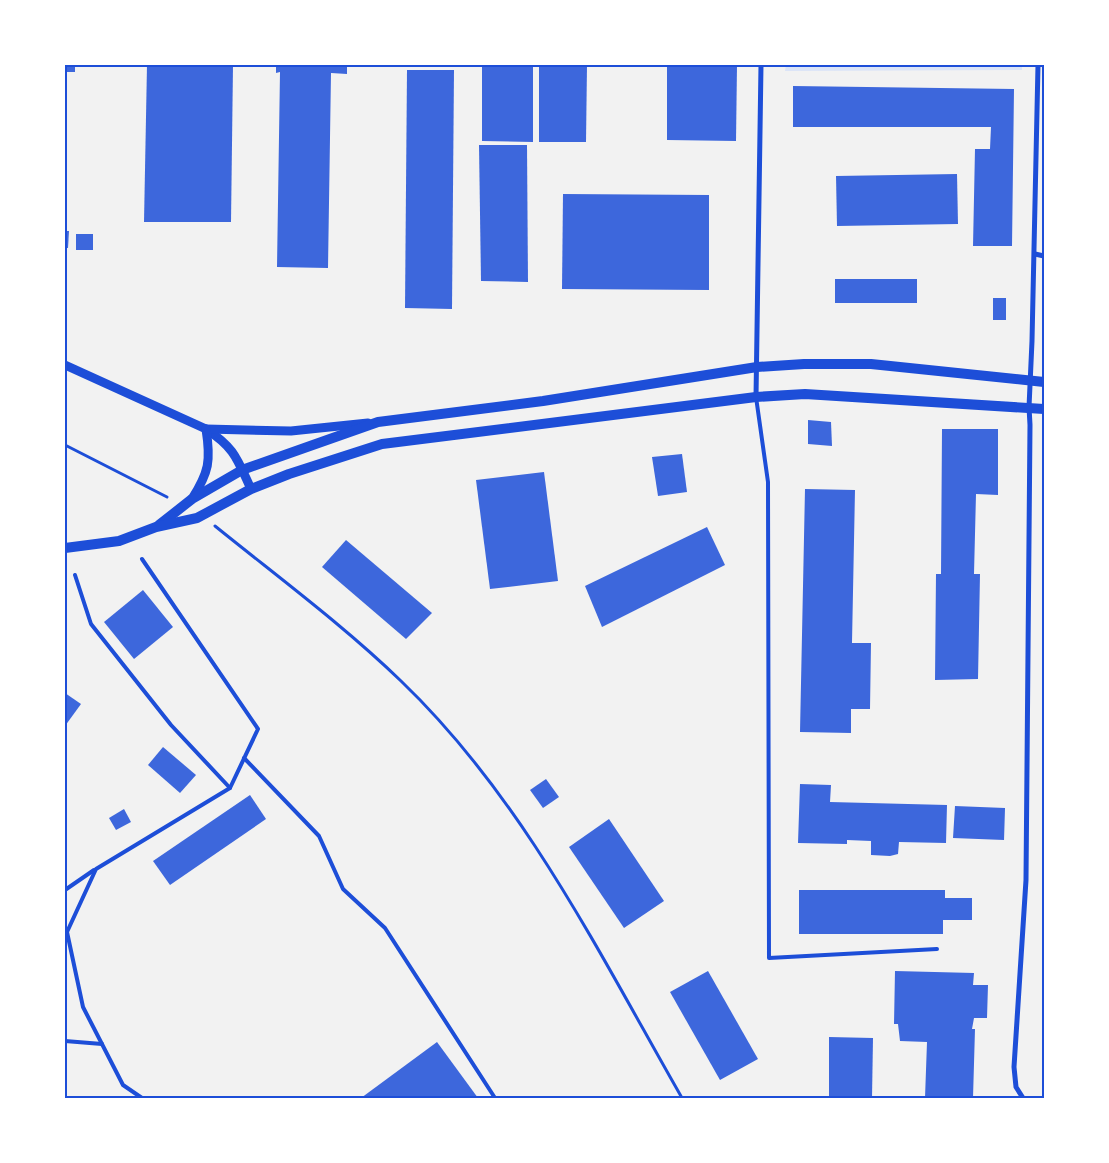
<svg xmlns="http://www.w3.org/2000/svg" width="1109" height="1163" font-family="'Times New Roman',serif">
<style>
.green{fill:#dbe4f7}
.building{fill:#3d67dc}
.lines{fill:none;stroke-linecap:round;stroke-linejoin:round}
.path{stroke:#1d4ed8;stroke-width:3}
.service{stroke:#1d4ed8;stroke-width:4}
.minor{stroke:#1d4ed8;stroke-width:5}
.tertiary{stroke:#1d4ed8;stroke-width:9}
.secondary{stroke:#1d4ed8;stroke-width:10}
.neatline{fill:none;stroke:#1d4ed8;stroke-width:2}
</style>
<rect width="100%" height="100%" fill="#f2f2f2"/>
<!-- green -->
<path class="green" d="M786 65H1022V70L785 71Z"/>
<!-- building -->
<g class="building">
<rect x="65" y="65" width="10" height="7"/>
<path d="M147 65H233L231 222H144Z"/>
<path d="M276 65H347V74L331 73 328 268 277 267 280 72 276 73Z"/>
<path d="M482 65H533V142L482 141Z"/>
<path d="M539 65H587L586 142H539Z"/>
<path d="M667 65H737L736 141 667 140Z"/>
<path d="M407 70H454L452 309 405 308Z"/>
<path d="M793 86 1014 89 1012 246H973L975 149H990L991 127H793Z"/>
<path d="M479 145H527L528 282 481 281Z"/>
<path d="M957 174 958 224 837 226 836 176Z"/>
<path d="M563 194 709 195V290L562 289Z"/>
<path d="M65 231H69L68 248H65Z"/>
<rect x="76" y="234" width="17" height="16"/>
<rect x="835" y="279" width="82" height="24"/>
<rect x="993" y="298" width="13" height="22"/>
<path d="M808 420 831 422 832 446 808 444Z"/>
<path d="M942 429H998V495L976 494 974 574H980L978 679 935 680 936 574H941Z"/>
<path d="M682 454 687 492 658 496 652 457Z"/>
<path d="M544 472 558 581 490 589 476 480Z"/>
<path d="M805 489 855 490 852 643H871L870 709H851V733L800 732Z"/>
<path d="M707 527 725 565 602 627 585 586Z"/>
<path d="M346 540 432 613 406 639 322 567Z"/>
<path d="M143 590 173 627 134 659 104 622Z"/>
<path d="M65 693 81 704 65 726Z"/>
<path d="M163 747 196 775 180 793 148 765Z"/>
<path d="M546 779 559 797 543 808 530 790Z"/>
<path d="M800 784 831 785 830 802 947 805 946 843 899 842 898 854 890 856 871 855V841L847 840V844L798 843Z"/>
<path d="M250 795 266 819 170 885 153 861Z"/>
<path d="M955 806 1005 808 1004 840 953 838Z"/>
<path d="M124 809 131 822 116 830 109 818Z"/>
<path d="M609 819 664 901 624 928 569 847Z"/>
<path d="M799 890H945V898H972V920H943V934H799Z"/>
<path d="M708 971 758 1059 720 1080 670 992Z"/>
<path d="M895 971 974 973 973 985H988L987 1018H974L972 1029H975L973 1098H925L927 1042 900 1041 898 1024H894Z"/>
<path d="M829 1037 873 1038 872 1098H829Z"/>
<path d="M437 1042 478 1098H361Z"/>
</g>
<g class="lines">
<!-- path -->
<g class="path">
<path d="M65 445 167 497"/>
<path d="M215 526C278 577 343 625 401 681 523 798 599 953 682 1098"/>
</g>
<!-- service -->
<g class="service">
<path d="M756 397 768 482 769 958 937 949"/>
<path d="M75 575 91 624 171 725 230 788"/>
<path d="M244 758 319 836 343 889 385 928 495 1098"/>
<path d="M65 890 94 870"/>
<path d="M65 1041 102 1044"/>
<path d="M142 1098 123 1085 83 1007 67 932 96 869 230 788 258 729 142 559"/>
</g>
<!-- minor -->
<g class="minor">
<path d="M1035 254 1044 256"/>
<path d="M756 397 761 65"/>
<path d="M1023 1098 1016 1087 1014 1067 1026 880 1030 425 1029 407 1032 341 1038 65"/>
</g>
<!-- tertiary -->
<g class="tertiary">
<path d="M65 365 206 429C235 448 237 459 251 489"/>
<path d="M206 429 291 431 368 423"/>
<path d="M192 499C209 472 211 461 206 429"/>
</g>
<!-- secondary -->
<g class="secondary">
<path d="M159 525 192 499 242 470 378 422 543 401 757 367 804 364H871L1044 382"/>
<path d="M65 548 119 541 156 527 197 518 251 489 289 474 382 444 756 397 805 394 1044 409"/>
</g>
</g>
<!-- border -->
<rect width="1109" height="1163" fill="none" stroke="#ffffff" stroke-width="132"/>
<rect x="66" y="66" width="977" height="1031" class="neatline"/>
</svg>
